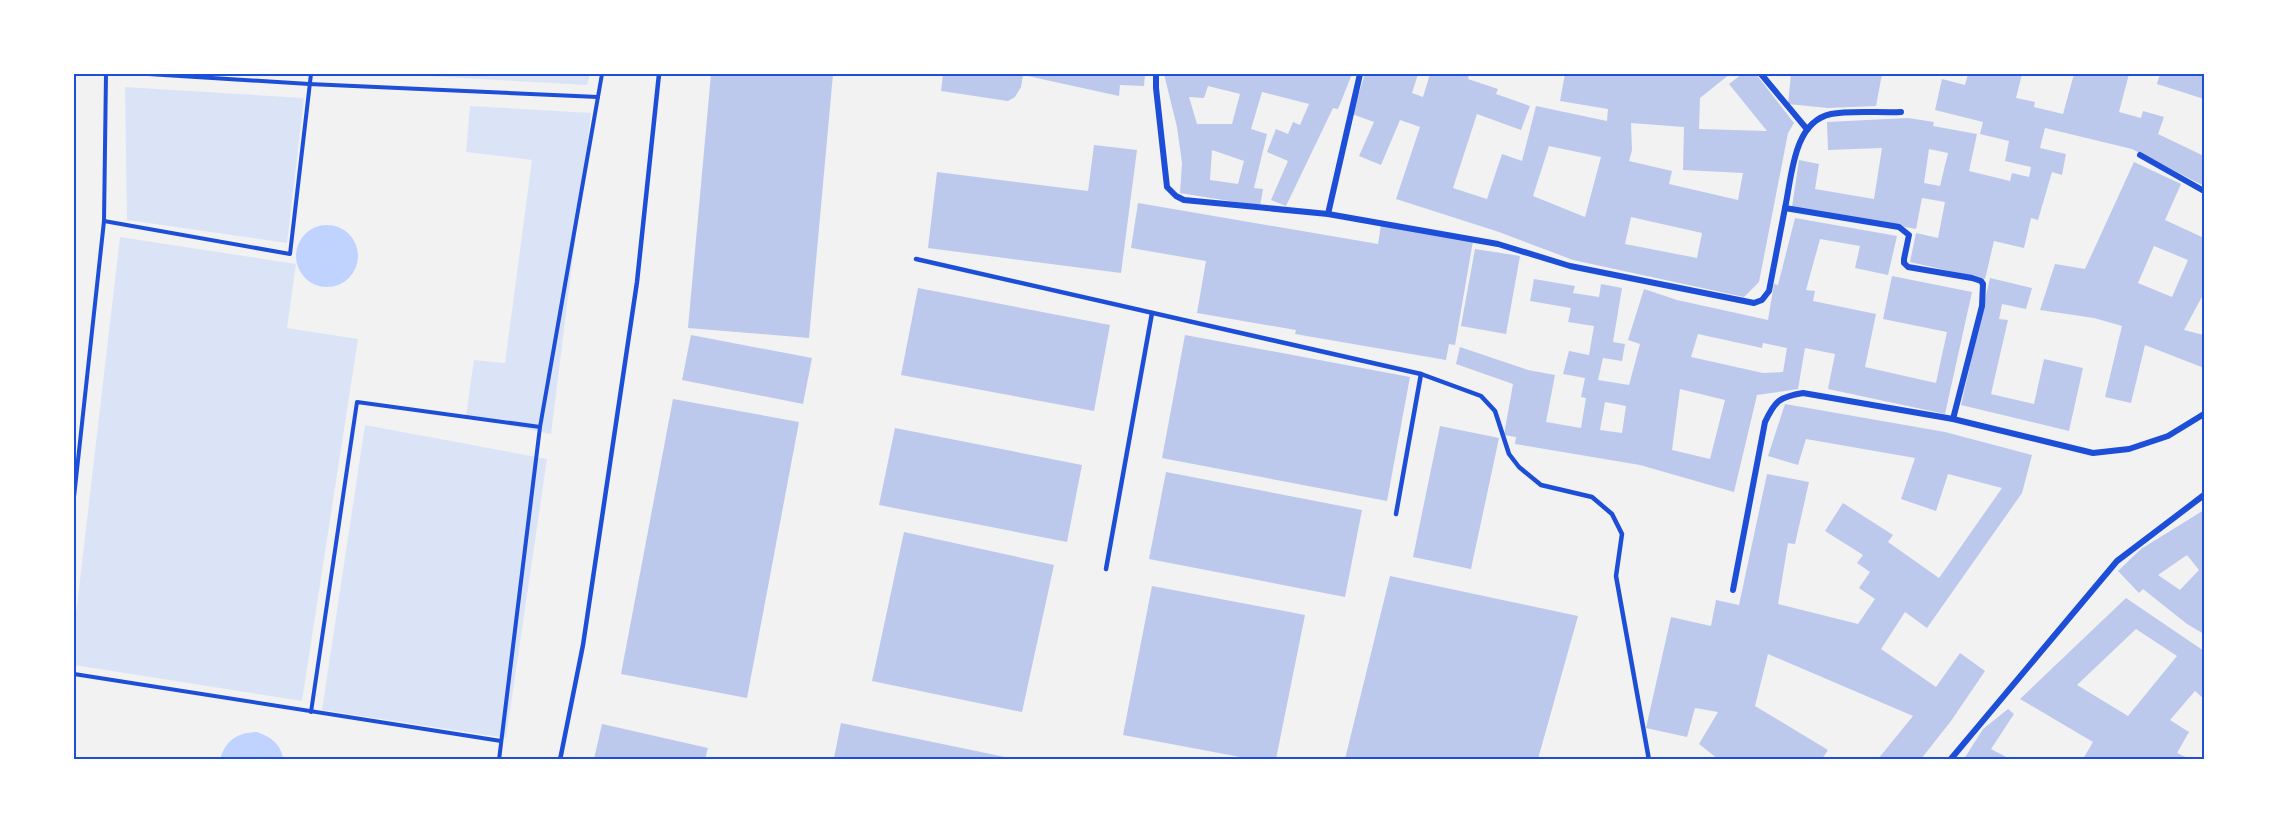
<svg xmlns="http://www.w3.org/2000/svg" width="2278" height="833" font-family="'PT Sans',sans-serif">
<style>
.green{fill:#dbe4f7}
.water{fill:#bfd3fe}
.building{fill:#bdc9ec;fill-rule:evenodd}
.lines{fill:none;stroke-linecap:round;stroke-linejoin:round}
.path{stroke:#1d4ed8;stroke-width:4}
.service{stroke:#1d4ed8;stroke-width:4.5}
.minor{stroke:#1d4ed8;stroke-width:6}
.neatline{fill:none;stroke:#1d4ed8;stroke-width:2}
</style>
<rect width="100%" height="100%" fill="#f2f2f2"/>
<!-- green -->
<g class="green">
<path d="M393 74H590L587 85Z"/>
<path d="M125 87 304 98 287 243 127 220Z"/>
<path d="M470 106 591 113 551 434 466 416 474 360 505 363 532 160 466 152Z"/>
<path d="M120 237 296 264 287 328 358 339 302 701 74 665V631Z"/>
<path d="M365 425 547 459 506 738 322 710Z"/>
</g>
<!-- water -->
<g class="water">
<circle cx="327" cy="256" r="31"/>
<path d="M257 732C271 737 281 744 283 759H220C226 740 237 733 257 732Z"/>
</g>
<!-- building -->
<g class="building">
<path d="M711 74H833L809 338 688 328Z"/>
<path d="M943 74H1145L1144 86 1120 85 1119 96 1023 75 1021 87 1015 97 1008 101 941 91Z"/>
<path d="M1164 74H1352L1338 109 1333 108 1286 206 1271 200 1288 161 1267 152 1276 129 1288 134 1293 122 1300 125 1309 104 1262 92 1251 129 1267 134 1254 188 1263 189 1260 206 1180 193 1182 163 1177 127ZM1208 86 1240 94 1232 124H1197L1189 97 1204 98ZM1212 150 1244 161 1238 184 1210 180Z"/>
<path d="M1365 74H1418L1412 93 1423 97 1430 74H1469L1468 79 1498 89 1496 94 1530 106 1521 130 1477 114 1453 188 1487 199 1502 154 1522 161 1536 106 1607 121 1608 109 1560 101 1565 74H1730L1700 98 1699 129 1767 131 1729 84 1742 74H1756L1794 123 1788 133 1759 282 1744 297 1573 260 1499 232 1396 199 1420 127 1400 120 1381 165 1359 156 1374 122 1352 114ZM1631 123 1684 127 1683 170 1743 173 1738 200 1669 184 1672 171 1629 161 1632 150ZM1549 146 1601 157 1585 217 1533 196ZM1631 217 1702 233 1697 258 1625 244Z"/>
<path d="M1791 74H1882L1876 106 1828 108 1788 104Z"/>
<path d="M1968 74H2022L2016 98 2035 102 2034 107 2063 114 2074 74H2129L2119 112 2141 118 2143 111 2164 117 2158 134 2204 156V186L2132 149 2045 128 2040 148 2066 154 2062 175 2052 172 2038 220 2031 218 2024 248 1994 241 1985 279 1910 262 1916 233 1938 238 1945 202 1922 198 1916 229 1792 207 1799 160 1819 164 1815 189 1874 199 1882 148 1828 150 1827 122 1908 118 1934 122 1933 126 1977 134 1969 171 2010 181 2012 173 2029 177 2031 167 2005 161 2009 141 1980 134 1983 122 1935 110 1942 79 1965 85ZM1929 149 1948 153 1940 186 1924 183Z"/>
<path d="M2160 74H2204V99L2157 84Z"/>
<path d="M1094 145 1137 150 1121 273 928 248 937 172 1088 191Z"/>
<path d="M2134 162 2181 184 2165 220 2204 238V293L2184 330 2204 335V368L2145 345 2131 403 2105 397 2122 326 2094 318 2040 310 2055 264 2085 269ZM2154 246 2188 260 2172 297 2138 283Z"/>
<path d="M1138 203 1378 244 1381 225 1473 241 1455 345 1449 344 1446 360 1295 334 1296 330 1197 313 1206 261 1131 248Z"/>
<path d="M1795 218 1897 236 1888 275 1855 268 1860 246 1820 239 1806 290 1815 291 1813 301 1876 314 1865 367 1936 383 1947 332 1883 319 1892 276 1972 292 1945 414 1828 389 1835 354 1805 348 1798 389 1757 395 1734 492 1640 465 1515 444 1516 437 1504 435 1513 384 1456 364 1460 347 1528 370 1555 375 1546 422 1581 428 1586 398 1581 397 1585 378 1563 374 1569 351 1589 355 1594 326 1568 322 1571 308 1530 301 1534 279 1575 286 1573 293 1599 297 1601 284 1622 288 1613 342 1625 344 1622 361 1603 358 1598 380 1629 385 1640 344 1628 340 1644 289 1677 300 1768 320 1774 284 1778 285ZM1698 334 1762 348 1763 343 1787 348 1783 372 1763 373 1691 357ZM1680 389 1725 400 1710 459 1672 450ZM1605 402 1626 406 1622 433 1600 430Z"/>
<path d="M1475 249 1520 256 1506 334 1461 326Z"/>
<path d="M1990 278 2032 288 2026 309 2002 304 1999 319 2008 320 1991 394 2034 404 2044 359 2083 368 2069 431 1961 405Z"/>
<path d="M918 288 1110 325 1094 411 901 375Z"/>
<path d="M691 335 812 358 803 404 682 380Z"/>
<path d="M1185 335 1410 377 1387 501 1162 458Z"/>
<path d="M673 399 799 422 747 698 621 674Z"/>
<path d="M1785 404 1945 432 2032 455 2022 493 1927 628 1905 612 1881 649 1936 687 1960 653 1985 671 1951 721 1921 759H1878L1913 716 1768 654 1755 706 1828 750 1822 759H1718L1699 744 1718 712 1695 708 1687 737 1646 728 1671 617 1711 626 1716 600 1739 605 1767 474 1809 482 1795 544 1788 543 1778 604 1858 624 1875 599 1859 588 1870 572 1857 563 1863 555 1825 531 1843 503 1893 535 1888 542 1939 578 2002 488 1948 474 1936 511 1901 499 1915 458 1806 439 1798 465 1768 456Z"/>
<path d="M1440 426 1499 438 1471 569 1413 557Z"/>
<path d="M895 428 1082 465 1067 542 879 505Z"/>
<path d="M1166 472 1362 510 1345 597 1149 559Z"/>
<path d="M2204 510V634L2187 624 2143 589 2139 593 2118 571 2141 549ZM2187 555 2199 570 2180 590 2158 575Z"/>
<path d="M904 532 1054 565 1022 712 872 681Z"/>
<path d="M1390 576 1578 616 1538 759H1345Z"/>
<path d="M1152 586 1305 615 1276 759H1251L1123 735Z"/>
<path d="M2126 598 2204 651V699L2195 691 2170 720 2189 732 2177 753 2190 759H2083L2093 742 2020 699ZM2136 629 2177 656 2128 716 2077 685Z"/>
<path d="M2008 709 2014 714 1991 749 2010 759H1964L1983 729Z"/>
<path d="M841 723 1005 757V759L834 758Z"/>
<path d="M602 724 708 748 705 759H594Z"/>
</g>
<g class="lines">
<!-- path -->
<g class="path">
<path d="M148 74 309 84 598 97"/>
<path d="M104 221 290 254 311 74"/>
<path d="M74 497 104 221 106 74"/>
<path d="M74 674 501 741"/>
<path d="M311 712 357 402 540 427"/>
<path d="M499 760 540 427 602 74"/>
</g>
<!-- service -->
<g class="service">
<path d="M916 259 1421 374 1481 396 1495 411 1509 454 1519 467 1541 485 1592 497 1612 514 1622 534 1616 576 1649 760"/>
<path d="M1396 514 1421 374"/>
<path d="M1106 569 1152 313"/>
<path d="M560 760 583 645 637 282 659 74"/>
</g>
<!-- minor -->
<g class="minor">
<path d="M1156 74V88L1167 187 1176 196 1184 200 1328 214 1498 244 1570 266 1754 303 1762 300 1769 291 1785 208 1899 227 1909 235 1904 259V263L1908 267 1972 278 1981 281 1983 284 1982 306 1953 419"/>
<path d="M1761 74 1806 128"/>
<path d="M2140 155 2204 191"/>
<path d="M1785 208C1792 176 1793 122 1831 114 1849 110 1881 113 1901 112"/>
<path d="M1328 214 1360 74"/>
<path d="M1733 590 1765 422C1775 401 1779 397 1803 393L1953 419 2093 453 2129 449 2168 436 2204 414"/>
<path d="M1950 760 2117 561 2204 495"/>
</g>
</g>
<!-- border -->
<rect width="2278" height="833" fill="none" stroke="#ffffff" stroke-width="150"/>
<rect x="75" y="75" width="2128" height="683" class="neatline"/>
</svg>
